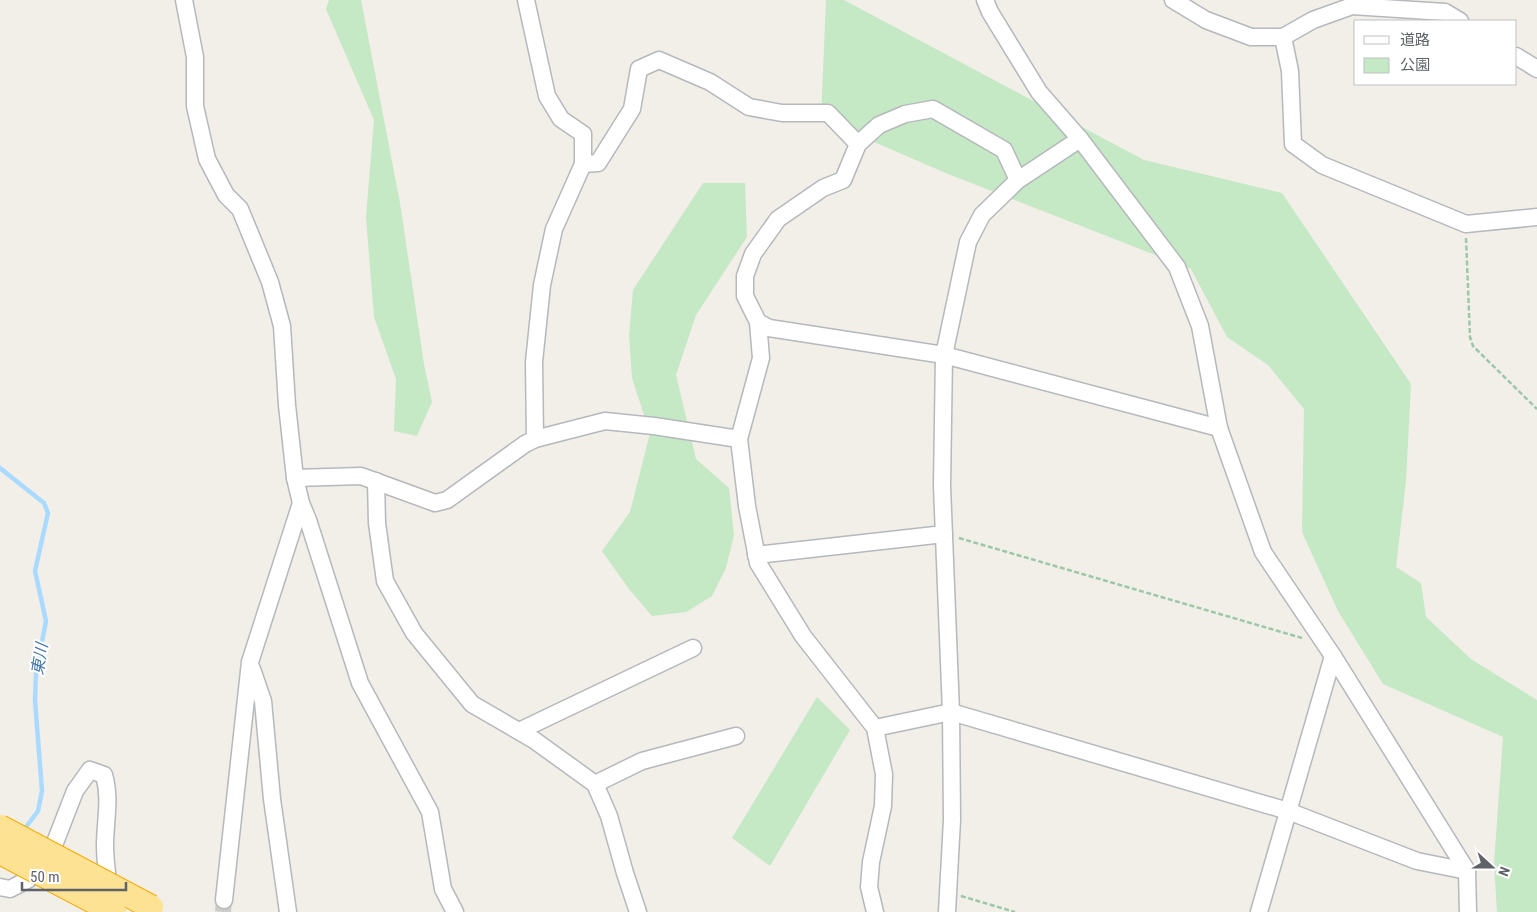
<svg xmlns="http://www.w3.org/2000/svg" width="1537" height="912" font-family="'Roboto Condensed','Noto Sans JP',sans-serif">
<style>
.green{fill:#c5e8c5}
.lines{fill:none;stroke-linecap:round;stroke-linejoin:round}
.stream{stroke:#aadaff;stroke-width:4.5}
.minor-tunnel{stroke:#ccccc8;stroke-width:16;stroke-dasharray:16 8;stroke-linecap:butt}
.minor-casing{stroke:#b5b8bc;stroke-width:19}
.path{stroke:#9cc7a9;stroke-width:2.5;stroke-dasharray:5 2.5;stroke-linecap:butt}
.minor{stroke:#fff;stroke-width:16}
.highway-bridge-casing{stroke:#f9ab00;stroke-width:26;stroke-linecap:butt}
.highway-bridge{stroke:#fde293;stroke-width:24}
.labels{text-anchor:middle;stroke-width:4;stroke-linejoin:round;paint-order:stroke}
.water-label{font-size:16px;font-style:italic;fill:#4174aa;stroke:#fff}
</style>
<rect width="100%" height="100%" fill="#f1efe8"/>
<!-- green -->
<g class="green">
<path d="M329 0H361L400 203 424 364 432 402 417 436 394 431 396 379 374 317 366 217 374 120 326 9Z"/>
<path d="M826 0H844L1144 160 1282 193 1411 384 1406 481 1396 567 1421 583 1426 617 1471 659 1537 700V912H1497L1494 864 1503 737 1383 684 1338 611 1302 532 1304 409 1268 365 1227 337 1191 269 948 174 821 119Z"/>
<path d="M703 183H745L747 237 696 315 676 375 696 459 729 488 734 535 726 568 712 596 686 612 652 616 629 589 602 551 630 512 650 433 632 378 629 336 633 290Z"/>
<path d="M817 697 850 730 770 866 732 838Z"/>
</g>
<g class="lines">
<!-- stream -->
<path class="stream" d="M0 468 44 503 48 513 35 571 46 621 36 673 35 700 42 791 38 811 23 831"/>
<!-- minor-tunnel -->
<path class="minor-tunnel" d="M223 912 224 900"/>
<!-- minor casing -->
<g class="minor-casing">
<g id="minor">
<path d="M184 0 195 57V106L207 159 226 195 240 209 270 282 282 326 287 405 295 478 301 503 308 520 360 683 430 812 443 889 455 912"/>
<path d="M526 0 547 96 561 119 583 134V164L554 229 542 285 534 362 535 439"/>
<path d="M985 0 990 12 1039 92 1080 139 1177 267 1200 326 1219 428 1263 552 1333 656 1467 871 1468 912"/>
<path d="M1173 0 1206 20 1251 37H1283L1313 20 1352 6 1445 12 1460 21"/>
<path d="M1283 37 1290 71 1293 144 1322 165 1466 224 1537 217"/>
<path d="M1516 56 1537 69"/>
<path d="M583 164 598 163 632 109 639 69 659 60 710 82 749 107 782 113H828L858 144"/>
<path d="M758 322 769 328 944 355 1219 428"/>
<path d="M295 478 361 476 435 503 447 500 525 444 535 439 605 421 654 426 739 439"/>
<path d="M376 481 377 523 385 581 414 633 472 704 534 740 595 784 609 816 625 873 638 912"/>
<path d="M756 555 944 534"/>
<path d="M252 669 263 701 272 799 288 912"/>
<path d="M875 728 951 712 1288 811 1417 861 1467 871"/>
<path d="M519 731 693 648"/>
<path d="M595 784 642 761 736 736"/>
<path d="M0 887 10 889 29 879 49 858 75 791 90 770 104 775C111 799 105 821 105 846 105 861 108 877 109 893"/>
<path d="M224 900 250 662 301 503"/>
<path d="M875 912 869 887 871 862 883 806 884 774 875 728 803 636 758 563 747 506 739 439 761 358 758 322 745 296V276L753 254 778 219 823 188 843 180 858 144 879 125 905 114 933 109 1004 150 1018 180"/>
<path d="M947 912 952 820 951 712 942 486 944 355 968 242 982 215 1018 180 1080 139"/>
<path d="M1259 912 1333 656"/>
</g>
</g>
<!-- path -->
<g class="path">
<path d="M1466 238 1470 337 1473 346 1537 409"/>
<path d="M959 538 1302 638"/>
<path d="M961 896 1015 912"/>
</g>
<!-- minor -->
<use href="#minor" class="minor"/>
<!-- highway-bridge casing -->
<g class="highway-bridge-casing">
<g id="highway-bridge">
<path d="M0 827 151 907"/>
<path d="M0 852 114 912"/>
</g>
</g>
<!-- highway-bridge -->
<use href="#highway-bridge" class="highway-bridge"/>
</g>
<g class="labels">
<!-- water labels -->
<g class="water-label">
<text transform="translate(39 659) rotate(-81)" y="6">東川</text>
</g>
</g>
<!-- legend -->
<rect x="1354" y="20" width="162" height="65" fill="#ffffff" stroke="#bfc1c3"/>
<rect x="1364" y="36" width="25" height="8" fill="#ffffff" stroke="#bfc1c3"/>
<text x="1400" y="45" font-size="15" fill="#5f6368">道路</text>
<rect x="1364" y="58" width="25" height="15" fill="#c5e8c5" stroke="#bfc1c3"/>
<text x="1400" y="70" font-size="15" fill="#5f6368">公園</text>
<!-- north arrow -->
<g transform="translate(1492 867) rotate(111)" stroke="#ffffff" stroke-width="4" paint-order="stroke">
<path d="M0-4L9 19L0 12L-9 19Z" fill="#5f6368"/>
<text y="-8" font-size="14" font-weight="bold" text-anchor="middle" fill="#5f6368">N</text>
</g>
<!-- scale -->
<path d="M22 882v8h104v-8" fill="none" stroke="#5f6368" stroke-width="2.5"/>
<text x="30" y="882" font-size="15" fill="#5f6368" stroke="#ffffff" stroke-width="4" paint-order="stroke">50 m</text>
</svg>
